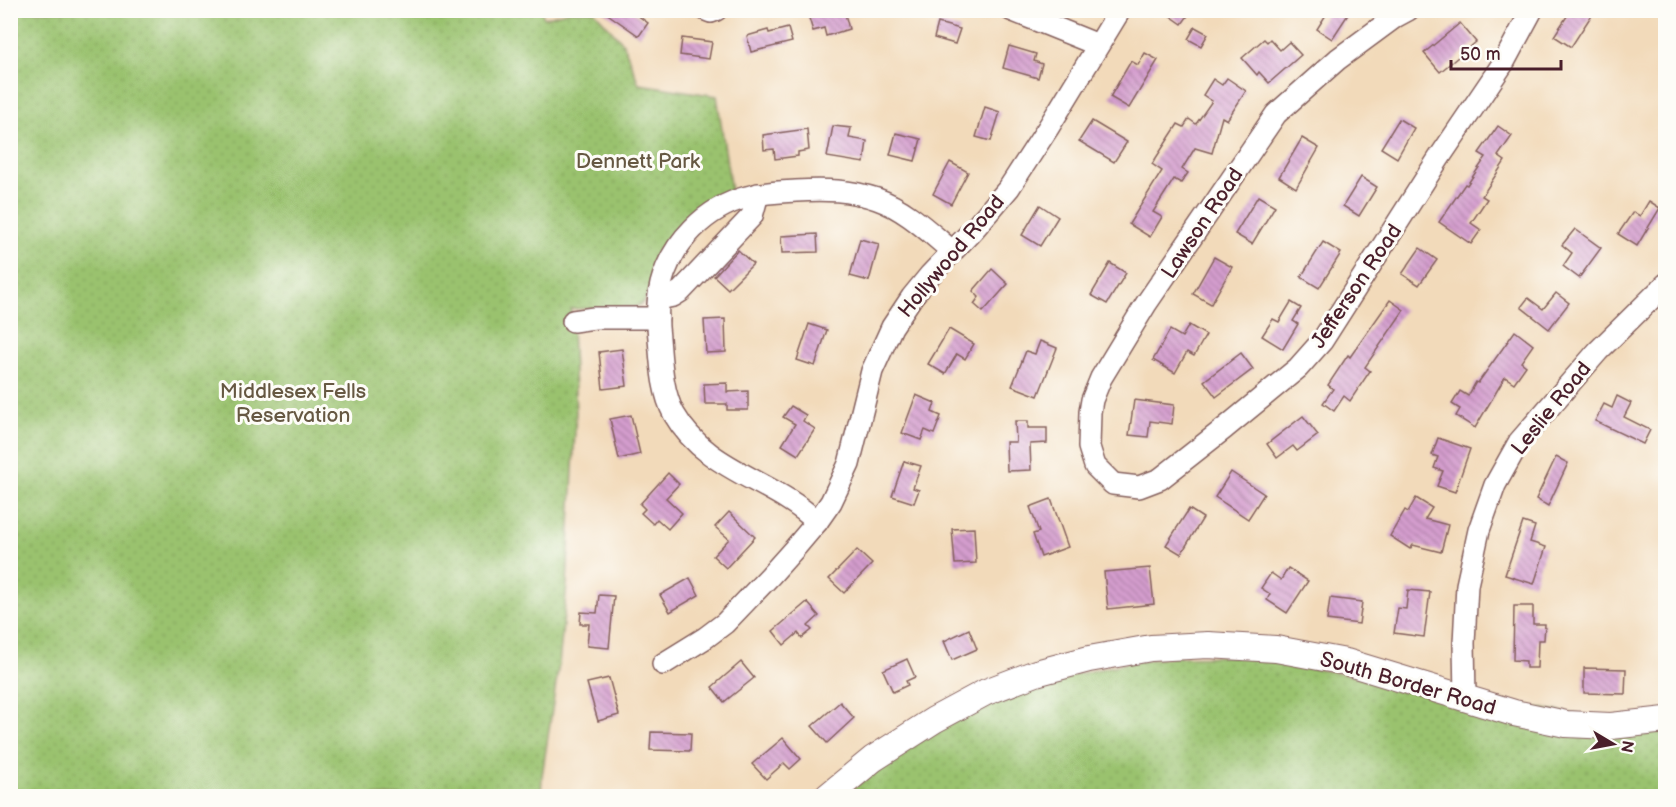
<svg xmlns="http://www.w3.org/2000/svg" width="1676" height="807" font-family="'Balsamiq Sans',sans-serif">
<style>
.park{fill:url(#park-dots);stroke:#72704c;stroke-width:1.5}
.building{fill:url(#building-back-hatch)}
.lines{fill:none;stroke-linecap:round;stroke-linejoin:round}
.minor-casing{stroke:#85605d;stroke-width:24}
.major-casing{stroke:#85605d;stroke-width:28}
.minor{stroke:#fff;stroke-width:21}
.major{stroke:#fff;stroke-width:26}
.labels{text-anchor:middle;stroke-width:6;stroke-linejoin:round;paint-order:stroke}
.park-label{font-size:21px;fill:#665842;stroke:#fdfcf7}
.street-label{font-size:21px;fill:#4a1f2b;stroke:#fdfcf7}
</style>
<defs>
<pattern id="park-dots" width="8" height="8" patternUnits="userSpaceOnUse" patternTransform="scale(1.5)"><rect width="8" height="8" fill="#9ac26e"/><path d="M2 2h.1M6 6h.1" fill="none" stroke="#86a65f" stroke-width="1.8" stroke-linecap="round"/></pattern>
<pattern id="building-back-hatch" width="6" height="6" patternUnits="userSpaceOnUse" patternTransform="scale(1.5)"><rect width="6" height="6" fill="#d49dce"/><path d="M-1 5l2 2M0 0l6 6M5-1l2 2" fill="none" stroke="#ae7fa7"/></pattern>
</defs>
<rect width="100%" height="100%" fill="#fdfcf7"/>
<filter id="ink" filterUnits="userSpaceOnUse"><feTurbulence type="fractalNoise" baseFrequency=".0167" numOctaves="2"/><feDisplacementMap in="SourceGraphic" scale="12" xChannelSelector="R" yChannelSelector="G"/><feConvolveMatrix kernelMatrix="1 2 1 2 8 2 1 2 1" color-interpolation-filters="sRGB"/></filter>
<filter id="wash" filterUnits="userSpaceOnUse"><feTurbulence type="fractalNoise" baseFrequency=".008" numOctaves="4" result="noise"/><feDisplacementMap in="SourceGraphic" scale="24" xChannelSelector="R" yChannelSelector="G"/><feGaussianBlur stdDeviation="1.35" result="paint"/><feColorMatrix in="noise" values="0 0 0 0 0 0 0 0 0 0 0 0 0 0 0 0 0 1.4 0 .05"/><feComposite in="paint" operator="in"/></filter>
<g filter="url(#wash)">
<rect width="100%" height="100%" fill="#f2daba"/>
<!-- park -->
<g class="park">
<path d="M541 10 544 18 569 11H594L623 43 639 84 717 96 731 191C699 206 673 228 658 260 652 272 650 292 645 300 642 305 638 306 633 307L571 309 576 412 567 584 559 664 542 776 541 796H11L10 11Z"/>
<path d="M1242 656 1665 730V796H844L901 751 989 703 1056 679 1131 662 1174 657Z"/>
</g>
<g id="blocks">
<!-- building -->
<g class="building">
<path d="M602 10H630L648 23 639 36Z"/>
<path d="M825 10H844L849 29 826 36 824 28 813 31 808 15Z"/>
<path d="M1162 10H1192L1182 24Z"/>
<path d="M1329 10H1351L1332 39 1317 29Z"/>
<path d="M1571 10H1595L1571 47 1554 36Z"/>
<path d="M938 23 960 29 955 44 934 38Z"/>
<path d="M1460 23 1476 42 1440 72 1424 53Z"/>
<path d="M1195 27 1208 34 1201 46 1188 39Z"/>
<path d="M788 28 792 42 751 52 747 36 768 30 769 33Z"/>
<path d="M682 38 712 42 709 59 680 55Z"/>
<path d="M1264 39 1267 42 1270 39 1280 50 1289 42 1301 55 1269 83 1259 72 1257 75 1242 58Z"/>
<path d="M1009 46 1036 54 1034 61 1042 64 1038 78 1003 68Z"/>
<path d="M1145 53 1158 60 1129 108 1110 97 1131 61 1138 65Z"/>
<path d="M1227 78 1246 91 1227 120 1222 117 1212 153 1195 148 1182 169 1188 173 1181 183 1174 179 1153 212 1162 217 1150 237 1129 224 1162 171 1152 164 1178 124 1184 127 1189 119 1196 124 1212 101 1203 95 1213 79 1222 85Z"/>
<path d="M985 107 1000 112 991 141 976 137Z"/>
<path d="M1399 119 1414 128 1397 158 1381 148Z"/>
<path d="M1092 121 1127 142 1114 162 1079 141Z"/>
<path d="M833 126 851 128 849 138 867 141 864 163 827 157Z"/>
<path d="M1498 126 1512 136 1498 156 1505 161 1482 196 1487 199 1471 223 1481 230 1471 244 1439 222 1465 184 1467 185 1486 157 1479 153Z"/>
<path d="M807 129 809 150 798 152V156L775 159 774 149 764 150 763 135Z"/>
<path d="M896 133 921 139 915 161 890 155Z"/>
<path d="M1302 138 1319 148 1296 188 1279 177Z"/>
<path d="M950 162 968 172 951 204 933 194Z"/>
<path d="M1361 177 1377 187 1359 216 1343 206Z"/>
<path d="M1258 196 1275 206 1252 244 1235 234Z"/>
<path d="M1649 201 1660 208 1637 246 1618 234 1633 212 1640 216Z"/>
<path d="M1040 205 1058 217 1040 246 1022 235Z"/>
<path d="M1575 229 1601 248 1579 278 1563 266 1572 253 1562 245Z"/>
<path d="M817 234 818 252 782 253 781 236Z"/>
<path d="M860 239 879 244 869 281 850 276Z"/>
<path d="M1323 242 1341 253 1319 288 1301 277Z"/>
<path d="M1420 248 1437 260 1419 285 1402 274Z"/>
<path d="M738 250 753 264 728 289 714 276Z"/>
<path d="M1214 257 1232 267 1211 304 1193 294Z"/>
<path d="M1110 263 1126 273 1107 304 1091 295Z"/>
<path d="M992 269 1008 284 983 312 974 304 979 297 973 291Z"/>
<path d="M1556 293 1569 303 1549 329 1521 307 1528 298 1543 309Z"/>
<path d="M1390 300 1404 310 1365 367 1370 371 1350 401 1344 396 1334 411 1323 403 1333 389 1328 385 1348 355 1350 357Z"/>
<path d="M1291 302 1301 308 1293 321 1298 324 1283 349 1262 336 1273 319 1279 322Z"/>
<path d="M725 319 726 352 706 353 704 320Z"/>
<path d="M809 324 827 330 815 366 797 360Z"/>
<path d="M1189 325 1206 335 1194 356 1187 352 1175 373 1153 360 1170 330 1182 337Z"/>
<path d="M949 329 974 344 965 359 957 354 945 374 928 364Z"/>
<path d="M1515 331 1533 345 1521 362 1526 366 1514 383 1505 377 1475 428 1456 416 1460 409 1452 404 1460 391 1468 396 1476 382 1478 383Z"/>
<path d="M1040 341 1057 348 1038 396 1012 386 1026 351 1035 354Z"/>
<path d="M622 349 627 386 603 389 599 352Z"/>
<path d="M1241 353 1253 369 1216 397 1204 381Z"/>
<path d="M727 383V392L748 391V410H727V404H705L704 384Z"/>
<path d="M916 395 935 403 932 412 941 416 934 434 925 430 921 440 902 433Z"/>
<path d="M1617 396 1631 403 1624 417 1650 430 1643 444 1595 421 1604 404 1612 408Z"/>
<path d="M1134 400 1174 405 1172 424 1150 421 1148 437 1129 435Z"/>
<path d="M791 406 806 415 803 421 815 429 798 455 782 445 795 424 783 417Z"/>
<path d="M631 415 640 454 619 459 610 419Z"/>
<path d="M1303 416 1318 435 1297 451 1293 446 1277 458 1267 444Z"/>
<path d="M1015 421H1028V428H1047V443L1030 444 1031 470 1007 471 1006 442H1016Z"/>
<path d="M1438 438 1470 449 1455 492 1437 486 1443 471 1434 468 1438 457 1432 455Z"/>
<path d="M1556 457 1568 463 1548 506 1536 499Z"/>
<path d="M904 461 921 466 913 488 919 490 914 503 892 496Z"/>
<path d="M1231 472 1264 494 1248 519 1215 497Z"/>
<path d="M668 473 679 484 666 498 682 513 668 529 657 519 653 524 641 513 645 509 640 504Z"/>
<path d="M1416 498 1432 508 1425 519 1448 525 1441 552 1413 545 1410 549 1390 536 1405 510 1408 512Z"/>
<path d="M1051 499 1068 547 1041 557 1033 534 1039 532 1030 507Z"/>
<path d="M1189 509 1203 518 1181 554 1166 545Z"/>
<path d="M729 512 755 537 726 568 713 556 729 539 715 527Z"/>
<path d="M1523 522 1535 526 1530 542 1546 547 1534 584 1505 575Z"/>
<path d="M974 528 976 563 955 564 952 529Z"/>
<path d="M857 550 872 564 844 593 829 579Z"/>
<path d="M1150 568 1154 604 1108 609 1104 572Z"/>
<path d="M1288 568 1308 581 1287 613 1267 600 1270 594 1261 588 1271 573 1281 580Z"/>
<path d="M690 578 699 595 670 612 660 595Z"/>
<path d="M1408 590 1430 592 1424 637 1394 633 1398 608 1406 609Z"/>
<path d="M599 595 614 596 609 648 587 646 589 624H580L581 612 597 613Z"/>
<path d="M1330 598 1362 602 1359 624 1327 620Z"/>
<path d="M807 602 819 616 808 626 812 630 802 638 798 633 784 645 773 631Z"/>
<path d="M1514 606H1533V624H1545L1544 640H1538L1537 668H1526V661L1513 660Z"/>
<path d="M969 629 977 649 952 660 944 641Z"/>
<path d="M907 659 915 677 906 681 908 685 893 692 883 670Z"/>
<path d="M741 662 754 678 724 702 712 687Z"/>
<path d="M1584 668 1626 669 1625 694 1584 693Z"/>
<path d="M609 678 619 715 598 721 587 683Z"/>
<path d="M840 702 854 718 827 743 812 726Z"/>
<path d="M651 732 691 733 690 751 650 750Z"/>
<path d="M783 738 801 759 790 769 784 763 766 779 752 764Z"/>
</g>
</g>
</g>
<g filter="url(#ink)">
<use href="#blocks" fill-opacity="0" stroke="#85605d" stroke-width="1.5"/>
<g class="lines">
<!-- minor casing -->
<g class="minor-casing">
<g id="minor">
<path d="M706 10 711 12 716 10"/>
<path d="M1011 10 1098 45"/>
<path d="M1408 10 1395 17 1338 59 1276 114 1146 304 1101 378 1092 400 1090 412 1089 447 1095 466 1113 484 1139 487 1160 479 1225 428 1298 368 1322 341 1439 158 1504 62 1532 10"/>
<path d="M659 299 673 296 681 291 752 216 758 194"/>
<path d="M573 321 594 318H658"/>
<path d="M817 522C773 479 707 472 674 414 662 392 661 362 659 338 657 321 657 301 661 284 672 242 706 208 747 197 763 192 780 192 796 191 825 189 850 190 877 199 906 209 929 232 952 251"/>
<path d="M663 664 705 638 725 623 770 576 795 548 817 522 831 502 849 464 872 371 892 327 912 297 930 275 974 229 1009 188 1048 128 1120 10"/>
<path d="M1465 698 1464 643 1467 585 1479 530 1495 485 1519 442 1598 351 1666 284"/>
</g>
</g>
<!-- major casing -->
<g class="major-casing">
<path id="major" d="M828 796 873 759 934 720 986 692 1036 673 1089 659 1151 648 1208 645 1276 649 1346 662 1514 713 1566 724 1611 726 1666 720"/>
</g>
<!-- minor -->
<use href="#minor" class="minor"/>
<!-- major -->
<use href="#major" class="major"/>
</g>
</g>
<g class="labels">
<!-- park labels -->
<g class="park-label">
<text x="638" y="168">Dennett Park</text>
<text x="293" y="398">Middlesex Fells<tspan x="293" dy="24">Reservation</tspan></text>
</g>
<!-- street labels -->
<g class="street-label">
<text transform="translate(1202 223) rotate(-56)" y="7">Lawson Road</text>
<text transform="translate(951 256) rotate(-50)" y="7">Hollywood Road</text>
<text transform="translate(1356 286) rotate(-56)" y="7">Jefferson Road</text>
<text transform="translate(1551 408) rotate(-51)" y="7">Leslie Road</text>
<text transform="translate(1408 683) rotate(16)" y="7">South Border Road</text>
</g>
</g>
<!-- margin -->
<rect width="1676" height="807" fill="none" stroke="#fdfcf7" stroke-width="36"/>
<!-- north arrow -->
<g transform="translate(1613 744) rotate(100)" stroke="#fdfcf7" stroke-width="4.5" paint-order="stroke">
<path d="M0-4.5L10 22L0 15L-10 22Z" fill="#4a1f2b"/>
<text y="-9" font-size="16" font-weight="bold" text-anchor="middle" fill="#4a1f2b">N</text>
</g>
<!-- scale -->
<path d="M1451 60v9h110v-9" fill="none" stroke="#4a1f2b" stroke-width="3"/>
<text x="1460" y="60" font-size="18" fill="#4a1f2b" stroke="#fdfcf7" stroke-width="4.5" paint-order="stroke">50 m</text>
</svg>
